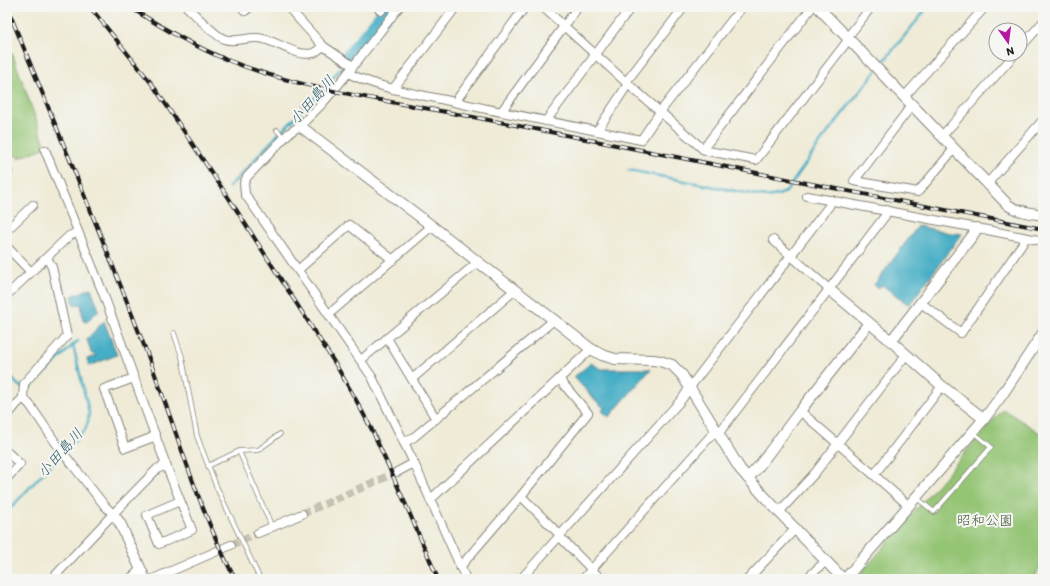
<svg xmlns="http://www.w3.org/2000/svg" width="1050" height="586" font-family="Itim,'Klee One',sans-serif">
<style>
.green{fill:#94c574;stroke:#587048}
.water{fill:#45adc5;stroke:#306470}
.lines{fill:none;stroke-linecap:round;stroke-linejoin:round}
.stream{stroke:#45adc5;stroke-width:2.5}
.river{stroke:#45adc5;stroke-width:16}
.minor-tunnel{stroke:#c5c2b2;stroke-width:8;stroke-dasharray:8 4;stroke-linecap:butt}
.service-casing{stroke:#86847a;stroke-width:5.5}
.minor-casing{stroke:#86847a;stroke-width:10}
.tertiary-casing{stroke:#86847a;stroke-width:12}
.service{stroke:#fff;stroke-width:4}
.minor{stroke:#fff;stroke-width:8}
.tertiary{stroke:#fff;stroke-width:10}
.rail-casing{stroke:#1c1c1c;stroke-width:4}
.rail{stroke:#f6f6f2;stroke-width:2.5;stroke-dasharray:8;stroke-linecap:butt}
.labels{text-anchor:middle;stroke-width:4;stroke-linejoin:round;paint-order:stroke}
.park-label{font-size:14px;fill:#46573b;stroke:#f6f6f2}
.water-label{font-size:15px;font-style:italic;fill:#2e5d68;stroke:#f6f6f2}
</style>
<rect width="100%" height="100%" fill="#f6f6f2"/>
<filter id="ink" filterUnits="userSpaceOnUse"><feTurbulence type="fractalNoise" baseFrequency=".025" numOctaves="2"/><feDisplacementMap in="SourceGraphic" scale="8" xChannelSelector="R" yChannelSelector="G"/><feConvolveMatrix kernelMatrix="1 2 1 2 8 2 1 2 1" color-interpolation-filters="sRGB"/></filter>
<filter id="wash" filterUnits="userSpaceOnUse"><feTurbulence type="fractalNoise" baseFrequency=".012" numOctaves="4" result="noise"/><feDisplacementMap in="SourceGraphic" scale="16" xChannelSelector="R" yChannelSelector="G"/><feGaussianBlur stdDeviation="0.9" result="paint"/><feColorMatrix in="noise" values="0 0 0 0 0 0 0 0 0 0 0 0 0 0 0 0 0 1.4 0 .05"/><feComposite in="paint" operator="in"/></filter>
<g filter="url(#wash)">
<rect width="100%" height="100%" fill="#efebd7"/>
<!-- green -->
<g class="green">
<path d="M7 39 46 147 19 158 7 149Z"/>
<path d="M1003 409 1043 435V562L1034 579H856Z"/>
</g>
<!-- water -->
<g class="water">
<path d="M918 226 955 234 956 233 962 234 909 305 882 285 878 288 874 285Z"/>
<path d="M91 288 99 310 87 322 83 321 81 304 74 305 72 296Z"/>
<path d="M104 321 117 355 89 366 87 359 96 356 91 353 87 339Z"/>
<path d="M591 363 601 369H651L609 417 602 411 604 408 593 398 574 377Z"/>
</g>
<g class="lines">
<!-- stream -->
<g class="stream">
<path d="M879 67 928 7"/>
<path d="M629 170 766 197 778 195 786 192 822 140 876 71"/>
<path d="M229 187C244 171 258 156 273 140 299 113 327 88 349 57"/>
<path d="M7 370C14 380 16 388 29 388L73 345 78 341"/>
<path d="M7 512 58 457 85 430 88 422 89 413 73 345"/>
</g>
<!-- river -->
<path class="river" d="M349 57 390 7"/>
</g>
</g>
<g filter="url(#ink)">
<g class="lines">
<!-- minor-tunnel -->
<g class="minor-tunnel">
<path d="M302 514 397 472"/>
<path d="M231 545 258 533"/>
</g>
<!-- service casing -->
<g class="service-casing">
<g id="service">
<path d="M301 105 311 114"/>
<path d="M277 130 284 138"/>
<path d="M174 333 182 357 197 436 201 447 217 488 260 579"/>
<path d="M239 451 272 527"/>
<path d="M208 466 239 451 258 450 280 434"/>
<path d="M917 498 934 512 991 447 973 432"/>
</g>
</g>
<!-- minor casing -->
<g class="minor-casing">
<g id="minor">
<path d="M187 7C196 15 215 36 224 39 235 43 247 37 258 38 275 39 296 58 313 53 317 52 320 48 323 46"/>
<path d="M242 7 245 11 250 7"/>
<path d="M288 7 323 46 353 66"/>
<path d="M377 7 381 11"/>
<path d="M543 7 628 84 703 149 708 151 756 160 849 39"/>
<path d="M847 38 871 7"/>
<path d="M1020 48 1043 22"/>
<path d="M348 73C378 88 412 93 445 100 495 111 546 121 597 131L628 84"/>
<path d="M626 82 684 7"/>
<path d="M393 89 456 7"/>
<path d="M904 97 985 7"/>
<path d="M455 102 525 7"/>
<path d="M912 105 854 181 918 192 954 149"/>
<path d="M501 112 578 7"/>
<path d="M546 121 631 7"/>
<path d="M597 131 641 140 660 112 742 7"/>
<path d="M942 136 1015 54"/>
<path d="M703 149 812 7"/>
<path d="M45 150 103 293 166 465 157 469 113 514 52 579"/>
<path d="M7 174 8 172"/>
<path d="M987 184 1043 120"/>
<path d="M807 196 977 228 1043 241"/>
<path d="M7 230 33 205"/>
<path d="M773 240 830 290"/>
<path d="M7 247 31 272"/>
<path d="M298 270 349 225 393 260"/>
<path d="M7 295 69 236 78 232"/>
<path d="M921 303 961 333 1023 243 1025 238"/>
<path d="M329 314 432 226"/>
<path d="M387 338 436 419"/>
<path d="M361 360 478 262"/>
<path d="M134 378 104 389 125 448 156 436"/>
<path d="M412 379 515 290"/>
<path d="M23 398 30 405 60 449 105 506 113 514"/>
<path d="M800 411 874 475 909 506"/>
<path d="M7 416 16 405 23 398 24 384 27 380 67 336 52 267 47 258"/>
<path d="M719 433 885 216 887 210"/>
<path d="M404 443 414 437 554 320"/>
<path d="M7 452 20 464 7 478"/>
<path d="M414 463 466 579"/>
<path d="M166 465 192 530 159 544 147 515 180 501"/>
<path d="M397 472 414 463 372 377 245 194 244 183 247 177 289 133 300 126 322 104 348 73 399 7"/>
<path d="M874 475 942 386"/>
<path d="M521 496 560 535"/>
<path d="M430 500 591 349"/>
<path d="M780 511 815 473 906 355"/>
<path d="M258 533 302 514"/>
<path d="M559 536 601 579"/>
<path d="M460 567 521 496 588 413 559 379"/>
<path d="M130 579 141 569"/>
<path d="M153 579 231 545"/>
<path d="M521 579 682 399 690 387 829 206 832 200"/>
<path d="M583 579 716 430"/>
<path d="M748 579 796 528"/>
<path d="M806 579 826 561"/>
</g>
</g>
<!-- tertiary casing -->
<g class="tertiary-casing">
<g id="tertiary">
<path d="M818 7 1008 205C1018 212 1031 213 1043 215"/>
<path d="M300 126 432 226 478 262 554 320 591 349 602 355 615 359 653 360 660 361 672 365 682 375 740 469 763 495 843 579"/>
<path d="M830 290 891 341 942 386 984 419"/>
<path d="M891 341 973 235 977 228"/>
<path d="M748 478 759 466 800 411 869 323"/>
<path d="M113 514 120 523 145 579"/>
<path d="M845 579 984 419 1002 395 1043 333"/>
</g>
</g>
<!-- service -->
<use href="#service" class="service"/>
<!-- minor -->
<use href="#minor" class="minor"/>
<!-- tertiary -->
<use href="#tertiary" class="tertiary"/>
<!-- rail casing -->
<g class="rail-casing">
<g id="rail">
<path d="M7 7C56 127 107 247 153 369 179 439 200 512 235 579"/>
<path d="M90 7 152 84 185 133 230 200 336 365 356 400 372 430 406 505 438 579"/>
<path d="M130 7C162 28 195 47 230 61 282 82 337 92 391 102 441 111 491 120 540 130 708 163 875 197 1043 229"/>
</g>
</g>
<!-- rail -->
<use href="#rail" class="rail"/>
</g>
</g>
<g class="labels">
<!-- park labels -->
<g class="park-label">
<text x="985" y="525">昭和公園</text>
</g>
<!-- water labels -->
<g class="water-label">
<text transform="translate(312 100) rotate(-48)" y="5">小田島川</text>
<text transform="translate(60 453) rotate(-48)" y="5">小田島川</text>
</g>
</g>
<!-- margin -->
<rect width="1050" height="586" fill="none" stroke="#f6f6f2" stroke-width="24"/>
<!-- north arrow -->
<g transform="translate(1008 42) rotate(166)"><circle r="19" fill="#f6f6f2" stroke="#9f9f9c"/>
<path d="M0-3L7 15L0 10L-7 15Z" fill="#b5179e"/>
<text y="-6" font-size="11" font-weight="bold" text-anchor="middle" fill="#1c1c1c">N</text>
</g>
</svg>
